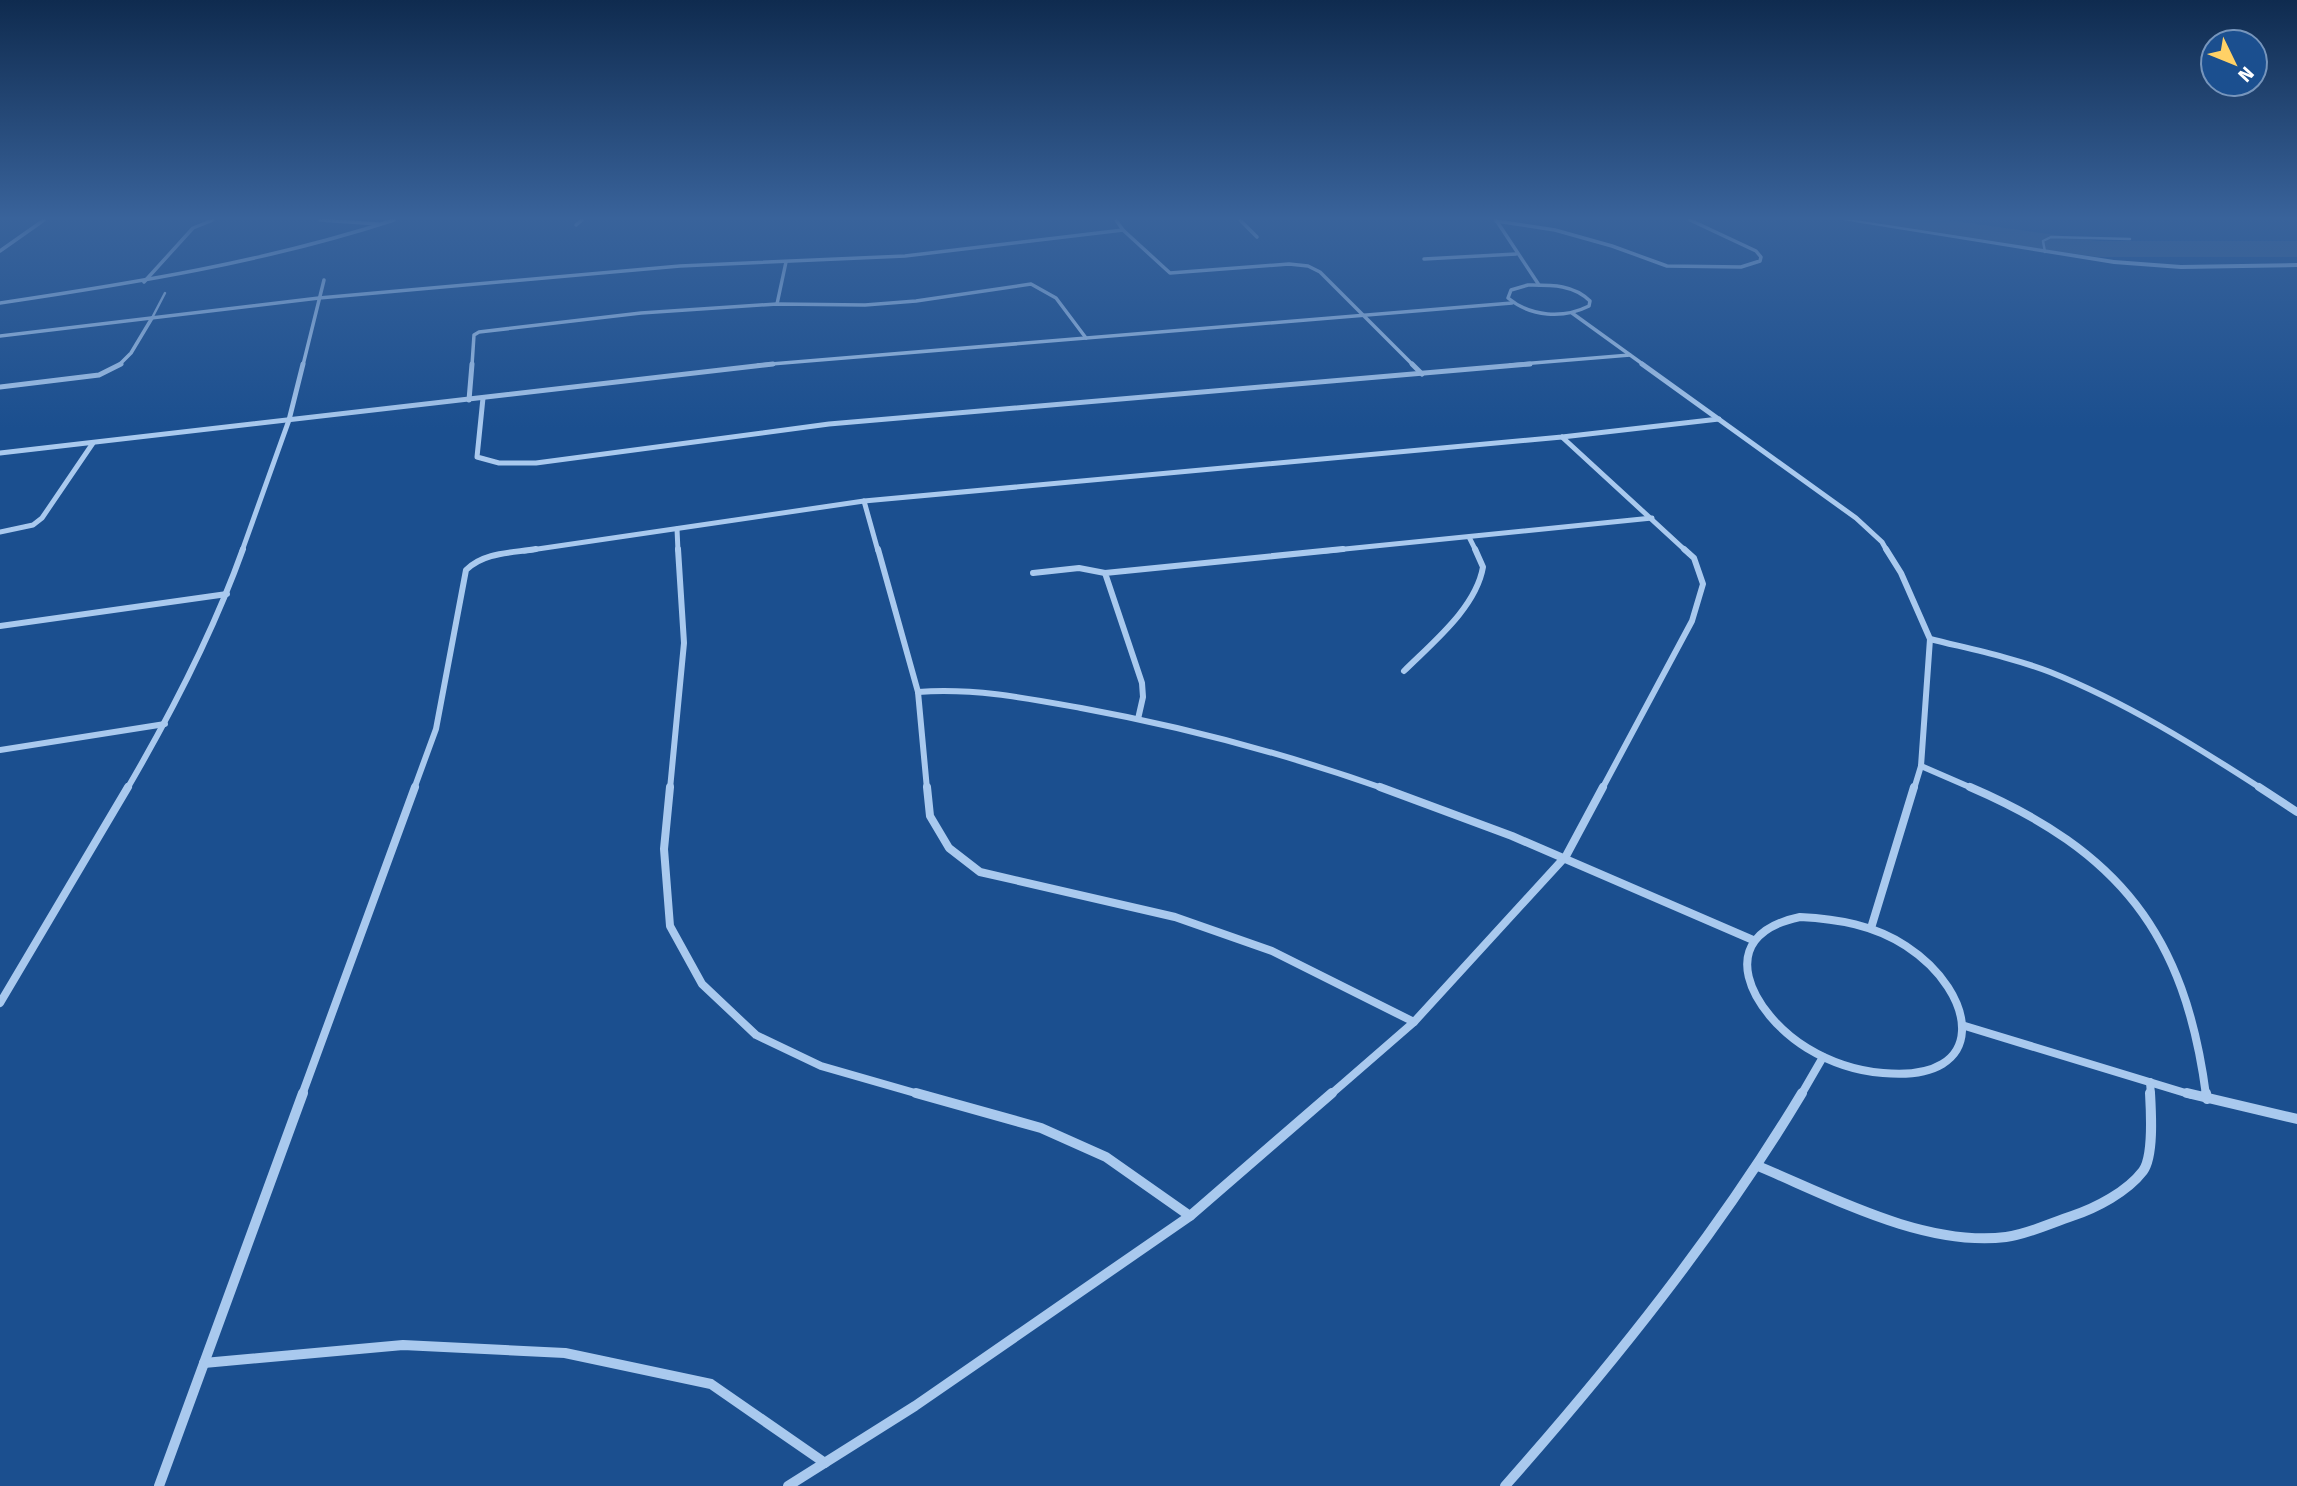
<svg xmlns="http://www.w3.org/2000/svg" width="2297" height="1486" font-family="'Fira Sans',sans-serif">
<style>
.lines{fill:none;stroke-linecap:round;stroke-linejoin:round}
.canal{fill:#3c6290;fill-rule:evenodd}
.service{stroke:#a9c9ee;stroke-width:2.5}
.minor-far4{stroke:#a9c9ee;stroke-width:3.5}
.minor-far3{stroke:#a9c9ee;stroke-width:5}
.minor-far2{stroke:#a9c9ee;stroke-width:6}
.minor-far1{stroke:#a9c9ee;stroke-width:8}
.minor{stroke:#a9c9ee;stroke-width:10}
.tertiary{fill:#a9c9ee;fill-rule:evenodd}
</style>
<rect width="100%" height="100%" fill="#1b4f8f"/>
<g class="lines">
<!-- canal -->
<path class="canal" d="M1879 220H1948L2098 241H2297V257H2098L1892 228 1883 225Z"/>
<!-- service -->
<g class="service">
<path d="M2045 252 2043 241 2051 237 2130 239"/>
<path d="M152 318 165 293"/>
</g>
<!-- minor-far4 -->
<g class="minor-far4">
<path d="M320 220 378 224"/>
<path d="M1116 220 1123 230 1170 273 1289 264 1308 266 1320 272 1413 365"/>
<path d="M1240 220 1257 237"/>
<path d="M1496 220 1539 285"/>
<path d="M1496 221 1555 230 1612 246 1667 266 1741 267 1760 261 1761 257 1756 251 1690 220"/>
<path d="M576 225 582 220"/>
<path d="M0 251 44 220"/>
<path d="M1424 259 1516 254"/>
<path d="M144 282 193 228 213 220"/>
<path d="M1528 285C1550 285 1573 284 1590 301L1589 306C1563 319 1531 317 1508 298L1511 290Z"/>
<path d="M0 303C134 283 265 262 394 220"/>
<path d="M777 304 786 262"/>
<path d="M1572 313 1644 365"/>
<path d="M0 336 319 298 680 266 905 256 1123 230"/>
<path d="M119 365 131 353 152 318"/>
<path d="M303 365 324 280"/>
<path d="M472 365 474 335 479 332 641 313 777 304 865 305 916 301 1031 284 1056 298 1086 338"/>
<path d="M758 365 1512 303"/>
<path d="M1510 365 1630 355"/>
</g>
<!-- minor-far3 -->
<g class="minor-far3">
<path d="M1412 364 1422 374"/>
<path d="M1642 364 1856 518 1882 542 1887 551"/>
<path d="M0 387 99 375 121 364"/>
<path d="M483 398 477 457 499 463H536L829 424 1530 364"/>
<path d="M469 400 472 364"/>
<path d="M1562 437 1686 551"/>
<path d="M0 453 773 364"/>
<path d="M864 501 878 551"/>
<path d="M677 529 678 551"/>
<path d="M0 532 33 525 42 518 93 443"/>
<path d="M1469 537 1476 551"/>
<path d="M242 551 289 420 303 364"/>
<path d="M524 551 864 501 1562 437 1719 419"/>
<path d="M1325 551 1652 518"/>
</g>
<!-- minor-far2 -->
<g class="minor-far2">
<path d="M878 549 918 692 927 789"/>
<path d="M1886 549 1901 573 1930 639 1921 766 1914 789"/>
<path d="M1033 573 1079 568 1105 573"/>
<path d="M0 626 227 594"/>
<path d="M1930 639C1970 649 2011 657 2050 672 2125 702 2194 745 2262 789"/>
<path d="M1404 671C1432 643 1476 608 1483 567L1475 549"/>
<path d="M918 692C975 688 1026 698 1081 708 1185 727 1286 754 1385 789"/>
<path d="M1138 719 1143 697 1142 683 1105 573 1343 549"/>
<path d="M0 750 165 724"/>
<path d="M1921 766 1974 789"/>
<path d="M127 789C172 712 213 633 243 549"/>
<path d="M414 789 436 729 466 570C484 552 512 553 536 549"/>
<path d="M670 789 684 643 678 549"/>
<path d="M1602 789 1692 621 1703 584 1694 558 1684 549"/>
</g>
<!-- minor-far1 -->
<g class="minor-far1">
<path d="M670 787 664 849 670 926 702 984 756 1035 821 1066 922 1095"/>
<path d="M927 787 930 816 949 848 980 872 1175 917 1272 951 1414 1022"/>
<path d="M1380 787 1512 836 1753 940"/>
<path d="M1970 787C2119 851 2185 934 2206 1095"/>
<path d="M2259 787 2297 812"/>
<path d="M1800 917C1838 919 1874 925 1906 946 1978 993 1991 1083 1883 1073 1856 1071 1830 1062 1807 1048 1752 1014 1709 936 1800 917Z"/>
<path d="M1871 928 1914 787"/>
<path d="M0 1003 128 787"/>
<path d="M1965 1026 2192 1095"/>
<path d="M2150 1082 2151 1095"/>
<path d="M302 1095 415 787"/>
<path d="M1330 1095 1414 1022 1566 856 1603 787"/>
<path d="M1801 1095 1823 1057"/>
</g>
<!-- minor -->
<g class="minor">
<path d="M916 1093 1041 1128 1106 1157 1190 1216"/>
<path d="M2187 1093 2297 1119"/>
<path d="M2206 1093 2207 1099"/>
<path d="M1758 1166C1832 1197 1924 1247 2006 1237 2028 1234 2051 1223 2072 1216 2096 1208 2127 1192 2143 1171 2154 1156 2151 1111 2150 1093"/>
<path d="M204 1363 403 1345 565 1353 711 1384 825 1463"/>
<path d="M159 1486 303 1093"/>
<path d="M788 1486 915 1406 1190 1216 1332 1093"/>
<path d="M1505 1486C1613 1364 1718 1233 1802 1093"/>
</g>
<!-- tertiary -->
<path class="tertiary" d="M1842 220H1856L2114 260 2181 265 2297 263V267L2181 269 2114 264Z"/>
</g>
<!-- sky -->
<linearGradient id="sky" x2="0" y2="1"><stop stop-color="#0f2b4f"/><stop offset="0.51" stop-color="#39639b"/><stop offset="1" stop-color="#39639b" stop-opacity="0"/></linearGradient>
<rect width="2297" height="428" fill="url(#sky)"/>
<!-- north arrow -->
<g transform="translate(2234 63) rotate(133)"><circle r="33" fill="#1b4f8f" stroke="#7695bc" stroke-width="2"/>
<path d="M0-5L12 26L0 18L-12 26Z" fill="#ffd166"/>
<text y="-10" font-size="19" font-weight="bold" text-anchor="middle" fill="#ffffff">N</text>
</g>
</svg>
